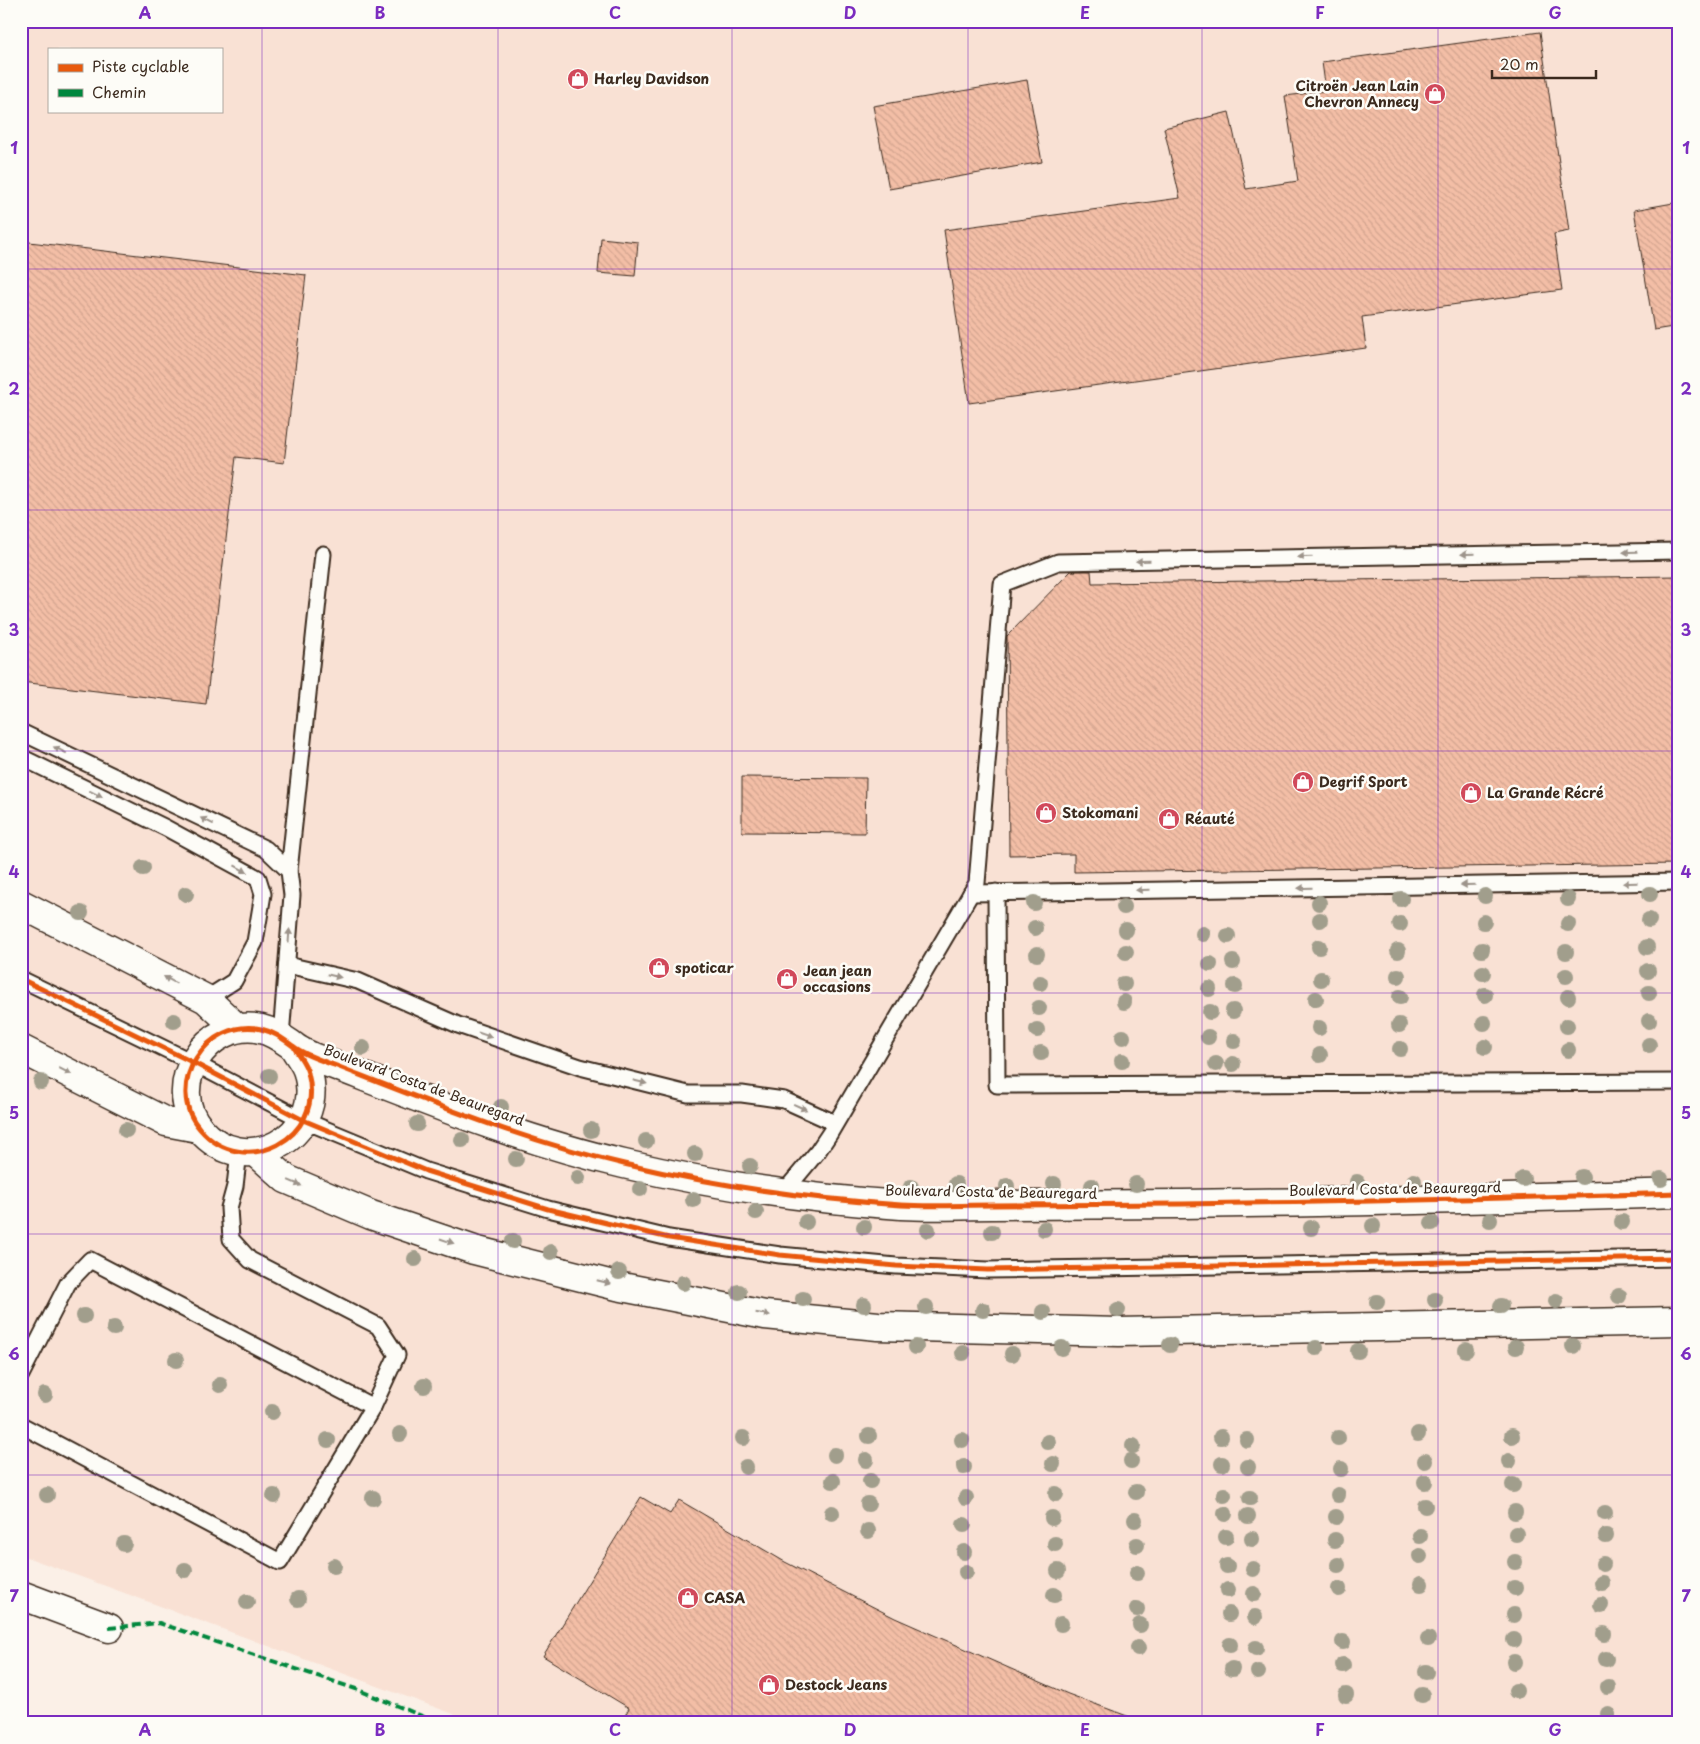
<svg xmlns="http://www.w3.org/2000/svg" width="1700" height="1744" font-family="'Playpen Sans',sans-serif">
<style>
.built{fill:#f9e1d4;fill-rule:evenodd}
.building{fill:url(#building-back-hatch);stroke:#3b2a1e}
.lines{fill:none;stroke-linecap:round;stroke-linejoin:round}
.lane-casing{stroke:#3b2a1e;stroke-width:19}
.street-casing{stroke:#3b2a1e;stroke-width:31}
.secondary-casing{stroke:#3b2a1e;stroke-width:31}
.lane{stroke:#fdfcf7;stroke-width:15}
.street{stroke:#fdfcf7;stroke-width:28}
.secondary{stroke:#fdfcf7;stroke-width:28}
.quiet{stroke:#00873e;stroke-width:4;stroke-dasharray:8 4;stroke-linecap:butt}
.cycleway-casing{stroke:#fdfcf7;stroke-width:8}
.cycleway{stroke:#e8590c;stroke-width:5}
.tree{fill:#a19e8c}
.oneway{fill:#9c938a}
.grid{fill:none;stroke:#7b2cbf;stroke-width:1;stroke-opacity:0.55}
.labels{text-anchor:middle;stroke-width:5;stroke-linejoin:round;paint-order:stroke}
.poi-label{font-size:14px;font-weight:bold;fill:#3b2a1e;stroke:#fdfcf7;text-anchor:start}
.street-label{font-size:14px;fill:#3b2a1e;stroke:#fdfcf7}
.neatline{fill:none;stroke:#7b2cbf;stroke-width:2}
.grid-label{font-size:16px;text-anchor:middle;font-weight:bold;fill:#7b2cbf}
</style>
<defs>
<pattern id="building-back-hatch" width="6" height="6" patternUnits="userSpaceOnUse" patternTransform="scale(1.25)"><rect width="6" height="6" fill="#f3bea6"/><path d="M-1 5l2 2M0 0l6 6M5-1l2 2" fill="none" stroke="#d1a38e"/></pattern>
</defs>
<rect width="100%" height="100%" fill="#fbf0e7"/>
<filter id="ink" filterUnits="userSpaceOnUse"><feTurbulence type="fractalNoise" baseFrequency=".02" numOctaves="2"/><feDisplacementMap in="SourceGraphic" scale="10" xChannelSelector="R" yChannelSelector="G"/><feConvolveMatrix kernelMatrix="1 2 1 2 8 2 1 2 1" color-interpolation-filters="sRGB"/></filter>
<g filter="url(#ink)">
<!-- built -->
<path class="built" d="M21 21H1679V1723H478L21 1555ZM49 49H221V111H49Z"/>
<!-- building -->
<g class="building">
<path d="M1540 32 1569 231 1554 234 1562 290 1362 317 1366 348 969 403 944 230 1180 198 1164 128 1229 112 1246 189 1298 181 1285 96 1326 91 1322 62Z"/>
<path d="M1027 80 1042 162 889 189 873 106Z"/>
<path d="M1679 202V326L1654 330 1634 210Z"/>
<path d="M601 238 638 242 635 276 598 273Z"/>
<path d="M21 241 306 275 284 463 236 457 206 704 21 682Z"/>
<path d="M1071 571H1091L1092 583 1679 576V864L1074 872V854L1009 855 1007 636Z"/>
<path d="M742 777 866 778 865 833 742 832Z"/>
<path d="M641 1497 670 1514 679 1500 785 1562 895 1618 1068 1694 1138 1720V1723H621L629 1708 543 1656Z"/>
</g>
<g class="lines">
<!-- lane casing -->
<g class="lane-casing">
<g id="lane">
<path d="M21 732 266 849 289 871 292 895 281 1037"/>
<path d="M21 757 166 828 258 878 263 894 255 942 234 981 206 999"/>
<path d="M289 871 323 554"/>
<path d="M996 892 997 1085 1679 1082"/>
<path d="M971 893 1679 882"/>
<path d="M287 965 358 981 458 1025 580 1067 688 1094H742L784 1100 835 1123"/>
<path d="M21 979 192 1062 303 1120 426 1171 548 1209 669 1238 780 1255 896 1266 988 1270 1679 1258"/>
<path d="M784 1192 818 1151 830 1133 977 883 1002 584 1058 562 1679 551"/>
<path d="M21 1375 68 1283 90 1260 373 1407"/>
<path d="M21 1425 280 1562 373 1407 397 1355 378 1326 250 1260 231 1239 229 1208 235 1186 239 1152"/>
</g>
</g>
<!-- street casing -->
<g class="street-casing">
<path id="street" d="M21 1595 109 1628"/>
</g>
<!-- secondary casing -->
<g class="secondary-casing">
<g id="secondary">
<path d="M21 904 206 999 237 1028"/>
<path d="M21 1049 166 1122 198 1128"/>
<path d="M295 1049C299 1056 306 1064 308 1073 326 1138 244 1181 200 1129 162 1086 207 1017 261 1029 274 1032 283 1039 293 1046 304 1055 320 1060 334 1065 429 1102 524 1141 624 1164 713 1185 811 1199 901 1205 931 1207 962 1205 992 1205 1055 1205 1118 1204 1182 1204 1347 1202 1513 1198 1679 1193"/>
<path d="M257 1153 286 1179 371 1215 474 1250 617 1286 765 1315 878 1326 1119 1332 1679 1321"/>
</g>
</g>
<!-- lane -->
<use href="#lane" class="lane"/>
<!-- street -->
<use href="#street" class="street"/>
<!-- secondary -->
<use href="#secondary" class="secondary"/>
<!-- quiet -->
<path class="quiet" d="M109 1628 159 1623 356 1689 439 1723"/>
<!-- cycleway casing -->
<g class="cycleway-casing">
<g id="cycleway">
<path d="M21 979 192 1062 303 1120 426 1171 548 1209 669 1238 780 1255 896 1266 988 1270 1679 1258"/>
<path d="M295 1049C299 1056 306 1064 308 1073 326 1138 244 1181 200 1129 162 1086 207 1017 261 1029 274 1032 283 1039 293 1046 304 1055 320 1060 334 1065 429 1102 524 1141 624 1164 713 1185 811 1199 901 1205 931 1207 962 1205 992 1205 1055 1205 1118 1204 1182 1204 1347 1202 1513 1198 1679 1193"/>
</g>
</g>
<!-- cycleway -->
<use href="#cycleway" class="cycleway"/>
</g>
<!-- trees -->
<g class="tree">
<circle cx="143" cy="868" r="8"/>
<circle cx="186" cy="894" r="8"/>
<circle cx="1650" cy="894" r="8"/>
<circle cx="1485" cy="896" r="8"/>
<circle cx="1401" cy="899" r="8"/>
<circle cx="1568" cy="899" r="8"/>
<circle cx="1034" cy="903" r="8"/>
<circle cx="1319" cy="903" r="8"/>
<circle cx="1124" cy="907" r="8"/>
<circle cx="81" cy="913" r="8"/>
<circle cx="1320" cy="920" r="8"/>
<circle cx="1649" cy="920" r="8"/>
<circle cx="1484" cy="922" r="8"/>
<circle cx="1400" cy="924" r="8"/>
<circle cx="1568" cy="924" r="8"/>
<circle cx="1035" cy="928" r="8"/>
<circle cx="1126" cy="930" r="8"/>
<circle cx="1203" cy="934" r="8"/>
<circle cx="1228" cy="936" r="8"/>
<circle cx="1319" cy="947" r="8"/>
<circle cx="1647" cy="947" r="8"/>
<circle cx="1482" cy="950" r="8"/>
<circle cx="1398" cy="951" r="8"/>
<circle cx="1126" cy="952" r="8"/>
<circle cx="1566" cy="952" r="8"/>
<circle cx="1037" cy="954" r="8"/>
<circle cx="1233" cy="962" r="8"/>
<circle cx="1210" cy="964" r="8"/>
<circle cx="1648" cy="971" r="8"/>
<circle cx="1483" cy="973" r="8"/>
<circle cx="1398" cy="976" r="8"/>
<circle cx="1566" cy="976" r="8"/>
<circle cx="1321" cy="979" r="8"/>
<circle cx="1040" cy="983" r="8"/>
<circle cx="1124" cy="984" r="8"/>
<circle cx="1235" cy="986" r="8"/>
<circle cx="1209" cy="989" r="8"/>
<circle cx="1649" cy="993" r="8"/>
<circle cx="1485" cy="995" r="8"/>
<circle cx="1400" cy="997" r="8"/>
<circle cx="1568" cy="997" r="8"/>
<circle cx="1316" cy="999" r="8"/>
<circle cx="1124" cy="1002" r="8"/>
<circle cx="1039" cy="1008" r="8"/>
<circle cx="1233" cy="1011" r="8"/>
<circle cx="1210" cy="1012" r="8"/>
<circle cx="174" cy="1021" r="8"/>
<circle cx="1649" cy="1021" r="8"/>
<circle cx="1484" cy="1023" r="8"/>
<circle cx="1399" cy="1025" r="8"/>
<circle cx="1567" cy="1026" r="8"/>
<circle cx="1319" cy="1028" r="8"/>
<circle cx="1037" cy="1030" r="8"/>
<circle cx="1123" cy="1037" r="8"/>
<circle cx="1208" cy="1037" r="8"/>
<circle cx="1234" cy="1041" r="8"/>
<circle cx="1649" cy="1045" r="8"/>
<circle cx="1485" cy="1047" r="8"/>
<circle cx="363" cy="1048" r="8"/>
<circle cx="1400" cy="1049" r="8"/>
<circle cx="1568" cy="1050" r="8"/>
<circle cx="1041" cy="1053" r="8"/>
<circle cx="1320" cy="1055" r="8"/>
<circle cx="1122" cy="1061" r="8"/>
<circle cx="1216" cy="1064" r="8"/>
<circle cx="1233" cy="1064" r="8"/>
<circle cx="269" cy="1076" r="8"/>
<circle cx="41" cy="1082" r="8"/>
<circle cx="501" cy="1107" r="8"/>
<circle cx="417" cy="1124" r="8"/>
<circle cx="126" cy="1130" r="8"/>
<circle cx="591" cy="1130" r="8"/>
<circle cx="462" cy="1140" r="8"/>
<circle cx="646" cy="1141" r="8"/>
<circle cx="695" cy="1154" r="8"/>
<circle cx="516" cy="1159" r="8"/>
<circle cx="750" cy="1166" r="8"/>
<circle cx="1582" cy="1177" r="8"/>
<circle cx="578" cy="1178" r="8"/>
<circle cx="1523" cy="1179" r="8"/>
<circle cx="1661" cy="1179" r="8"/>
<circle cx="1414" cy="1181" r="8"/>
<circle cx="1357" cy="1182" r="8"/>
<circle cx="956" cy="1184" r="8"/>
<circle cx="1054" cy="1184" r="8"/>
<circle cx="1136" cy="1184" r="8"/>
<circle cx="1007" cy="1186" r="8"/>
<circle cx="1092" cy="1186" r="8"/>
<circle cx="911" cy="1187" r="8"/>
<circle cx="640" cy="1189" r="8"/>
<circle cx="693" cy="1200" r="8"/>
<circle cx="756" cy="1212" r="8"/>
<circle cx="1490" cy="1220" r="8"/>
<circle cx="806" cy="1222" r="8"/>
<circle cx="1622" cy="1222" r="8"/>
<circle cx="1432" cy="1223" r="8"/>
<circle cx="1373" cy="1226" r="8"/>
<circle cx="864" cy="1227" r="8"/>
<circle cx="1311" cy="1228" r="8"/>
<circle cx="1044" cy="1229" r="8"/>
<circle cx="928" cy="1230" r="8"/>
<circle cx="992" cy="1232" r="8"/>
<circle cx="513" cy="1241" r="8"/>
<circle cx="551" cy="1252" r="8"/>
<circle cx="415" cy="1259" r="8"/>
<circle cx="619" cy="1272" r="8"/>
<circle cx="683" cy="1283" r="8"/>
<circle cx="739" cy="1292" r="8"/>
<circle cx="1619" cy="1296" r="8"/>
<circle cx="803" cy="1299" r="8"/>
<circle cx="1435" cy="1300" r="8"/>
<circle cx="1556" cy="1301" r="8"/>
<circle cx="1377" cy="1302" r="8"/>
<circle cx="864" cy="1305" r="8"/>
<circle cx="1501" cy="1306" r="8"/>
<circle cx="926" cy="1307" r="8"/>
<circle cx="983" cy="1310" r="8"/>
<circle cx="1118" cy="1310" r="8"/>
<circle cx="1043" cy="1312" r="8"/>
<circle cx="84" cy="1316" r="8"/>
<circle cx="114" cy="1328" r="8"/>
<circle cx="1170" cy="1345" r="8"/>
<circle cx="1573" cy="1346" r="8"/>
<circle cx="916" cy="1347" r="8"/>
<circle cx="1516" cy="1347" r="8"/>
<circle cx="1062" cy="1348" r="8"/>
<circle cx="1316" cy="1348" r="8"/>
<circle cx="1466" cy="1350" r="8"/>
<circle cx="1358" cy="1351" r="8"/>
<circle cx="963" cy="1353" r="8"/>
<circle cx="1012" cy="1354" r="8"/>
<circle cx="176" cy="1360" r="8"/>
<circle cx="220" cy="1385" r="8"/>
<circle cx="424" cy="1386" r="8"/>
<circle cx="45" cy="1395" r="8"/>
<circle cx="272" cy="1412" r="8"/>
<circle cx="400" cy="1434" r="8"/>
<circle cx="1418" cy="1434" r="8"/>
<circle cx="869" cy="1436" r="8"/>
<circle cx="1512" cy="1436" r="8"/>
<circle cx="1221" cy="1437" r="8"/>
<circle cx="743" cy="1438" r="8"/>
<circle cx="1338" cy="1438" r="8"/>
<circle cx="328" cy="1440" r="8"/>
<circle cx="962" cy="1440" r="8"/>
<circle cx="1247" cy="1440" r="8"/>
<circle cx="1048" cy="1442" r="8"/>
<circle cx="1133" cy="1446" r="8"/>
<circle cx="835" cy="1455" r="8"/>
<circle cx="866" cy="1460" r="8"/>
<circle cx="1131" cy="1461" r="8"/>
<circle cx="1425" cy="1461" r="8"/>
<circle cx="1509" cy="1461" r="8"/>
<circle cx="1053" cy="1464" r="8"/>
<circle cx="1222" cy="1464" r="8"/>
<circle cx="746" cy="1467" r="8"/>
<circle cx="964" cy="1467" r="8"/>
<circle cx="1248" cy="1467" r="8"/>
<circle cx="1341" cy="1469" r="8"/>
<circle cx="833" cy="1481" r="8"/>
<circle cx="870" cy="1481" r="8"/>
<circle cx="1425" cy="1482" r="8"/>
<circle cx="1513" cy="1485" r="8"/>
<circle cx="1136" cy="1492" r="8"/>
<circle cx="1056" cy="1494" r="8"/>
<circle cx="47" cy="1495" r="8"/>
<circle cx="1224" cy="1495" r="8"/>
<circle cx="1338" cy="1495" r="8"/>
<circle cx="274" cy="1496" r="8"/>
<circle cx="373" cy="1498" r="8"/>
<circle cx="966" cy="1498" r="8"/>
<circle cx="1250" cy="1498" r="8"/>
<circle cx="868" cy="1504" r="8"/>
<circle cx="1425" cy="1506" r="8"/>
<circle cx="1515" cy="1512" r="8"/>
<circle cx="832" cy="1513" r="8"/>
<circle cx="1605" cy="1513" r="8"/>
<circle cx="1225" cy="1514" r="8"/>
<circle cx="1248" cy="1516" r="8"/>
<circle cx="1336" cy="1517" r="8"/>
<circle cx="1052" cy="1518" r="8"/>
<circle cx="1135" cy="1520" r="8"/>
<circle cx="964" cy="1525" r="8"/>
<circle cx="868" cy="1531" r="8"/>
<circle cx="1516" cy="1534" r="8"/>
<circle cx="1420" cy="1536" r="8"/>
<circle cx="1606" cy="1536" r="8"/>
<circle cx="1226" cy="1537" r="8"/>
<circle cx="1252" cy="1539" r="8"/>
<circle cx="1335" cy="1540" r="8"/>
<circle cx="124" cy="1544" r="8"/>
<circle cx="1055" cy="1544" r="8"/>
<circle cx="1137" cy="1545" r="8"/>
<circle cx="964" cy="1552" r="8"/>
<circle cx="1420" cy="1556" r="8"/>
<circle cx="1515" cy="1562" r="8"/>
<circle cx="1603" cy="1564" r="8"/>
<circle cx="1338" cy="1565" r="8"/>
<circle cx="334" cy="1566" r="8"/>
<circle cx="1227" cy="1566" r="8"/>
<circle cx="1253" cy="1569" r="8"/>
<circle cx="185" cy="1570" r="8"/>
<circle cx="1058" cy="1571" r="8"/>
<circle cx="966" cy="1572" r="8"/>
<circle cx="1137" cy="1573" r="8"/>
<circle cx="1602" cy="1583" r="8"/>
<circle cx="1421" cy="1584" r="8"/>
<circle cx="1515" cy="1588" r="8"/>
<circle cx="1339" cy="1589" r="8"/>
<circle cx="1228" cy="1590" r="8"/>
<circle cx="1254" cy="1594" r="8"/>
<circle cx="1054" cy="1595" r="8"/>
<circle cx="298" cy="1599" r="8"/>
<circle cx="247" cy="1602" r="8"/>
<circle cx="1601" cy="1605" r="8"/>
<circle cx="1137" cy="1609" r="8"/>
<circle cx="1229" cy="1614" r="8"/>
<circle cx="1514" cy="1615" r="8"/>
<circle cx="1255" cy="1617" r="8"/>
<circle cx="1061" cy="1624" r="8"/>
<circle cx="1140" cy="1625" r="8"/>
<circle cx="1604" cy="1634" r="8"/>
<circle cx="1428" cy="1639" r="8"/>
<circle cx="1514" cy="1640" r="8"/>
<circle cx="1343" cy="1642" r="8"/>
<circle cx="1230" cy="1645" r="8"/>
<circle cx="1138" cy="1648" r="8"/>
<circle cx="1256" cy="1648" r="8"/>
<circle cx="1606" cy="1659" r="8"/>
<circle cx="1514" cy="1662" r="8"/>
<circle cx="1343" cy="1665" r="8"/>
<circle cx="1232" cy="1669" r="8"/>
<circle cx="1258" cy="1672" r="8"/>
<circle cx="1426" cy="1672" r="8"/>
<circle cx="1608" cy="1687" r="8"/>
<circle cx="1516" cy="1691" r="8"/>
<circle cx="1346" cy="1695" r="8"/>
<circle cx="1422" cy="1695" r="8"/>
<circle cx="1608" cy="1714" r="8"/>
</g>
<!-- one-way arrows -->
<defs><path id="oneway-solid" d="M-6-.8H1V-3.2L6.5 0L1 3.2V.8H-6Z" transform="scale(1.25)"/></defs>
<g class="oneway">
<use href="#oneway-solid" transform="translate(1630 552) rotate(179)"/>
<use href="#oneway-solid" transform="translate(1468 554) rotate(179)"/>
<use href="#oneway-solid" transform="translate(1305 557) rotate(179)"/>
<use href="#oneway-solid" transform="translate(1143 561) rotate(179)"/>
<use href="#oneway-solid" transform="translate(60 750) rotate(-154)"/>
<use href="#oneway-solid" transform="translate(96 794) rotate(26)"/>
<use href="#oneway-solid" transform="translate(207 821) rotate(-154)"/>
<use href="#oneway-solid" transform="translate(241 869) rotate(29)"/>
<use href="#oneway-solid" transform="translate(1630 883) rotate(179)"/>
<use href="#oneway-solid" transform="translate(1468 885) rotate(179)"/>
<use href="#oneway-solid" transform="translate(1305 888) rotate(179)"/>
<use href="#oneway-solid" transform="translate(1143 890) rotate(179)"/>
<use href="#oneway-solid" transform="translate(289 936) rotate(-86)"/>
<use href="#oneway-solid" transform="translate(334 976) rotate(13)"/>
<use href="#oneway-solid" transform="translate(170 980) rotate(-151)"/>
<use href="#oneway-solid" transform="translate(485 1035) rotate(19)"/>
<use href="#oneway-solid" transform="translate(65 1071) rotate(27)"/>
<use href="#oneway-solid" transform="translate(640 1082) rotate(14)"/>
<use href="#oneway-solid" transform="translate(800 1107) rotate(24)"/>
<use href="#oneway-solid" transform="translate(295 1183) rotate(23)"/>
<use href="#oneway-solid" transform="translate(447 1241) rotate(19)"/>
<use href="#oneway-solid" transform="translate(604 1282) rotate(14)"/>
<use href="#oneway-solid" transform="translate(763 1314) rotate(9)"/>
</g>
</g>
<!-- grid -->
<path class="grid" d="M262 21V1723M498 21V1723M732 21V1723M968 21V1723M1202 21V1723M1438 21V1723M21 269H1679M21 510H1679M21 751H1679M21 993H1679M21 1234H1679M21 1475H1679"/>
<!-- icons -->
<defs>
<g id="shop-disc" transform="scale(1.125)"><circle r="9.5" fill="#d1495b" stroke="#fdfcf7"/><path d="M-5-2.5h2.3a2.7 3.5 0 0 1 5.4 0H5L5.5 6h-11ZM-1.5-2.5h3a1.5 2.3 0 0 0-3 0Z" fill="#fff"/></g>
</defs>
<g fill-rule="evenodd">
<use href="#shop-disc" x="578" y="79"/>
<use href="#shop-disc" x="1435" y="94"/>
<use href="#shop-disc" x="1303" y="782"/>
<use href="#shop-disc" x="1471" y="793"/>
<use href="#shop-disc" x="1046" y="813"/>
<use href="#shop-disc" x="1169" y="819"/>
<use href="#shop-disc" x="659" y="968"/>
<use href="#shop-disc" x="787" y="979"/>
<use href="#shop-disc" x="688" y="1598"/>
<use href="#shop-disc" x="769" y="1685"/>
</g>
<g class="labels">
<!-- poi labels -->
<g class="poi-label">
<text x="594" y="84">Harley Davidson</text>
<text x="1419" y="91" text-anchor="end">Citroën Jean Lain<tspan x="1419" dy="16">Chevron Annecy</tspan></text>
<text x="1319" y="787">Degrif Sport</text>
<text x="1487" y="798">La Grande Récré</text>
<text x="1062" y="818">Stokomani</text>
<text x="1185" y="824">Réauté</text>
<text x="675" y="973">spoticar</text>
<text x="803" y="976">Jean jean<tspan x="803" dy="16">occasions</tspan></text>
<text x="704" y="1603">CASA</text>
<text x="785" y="1690">Destock Jeans</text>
</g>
<!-- street labels -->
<g class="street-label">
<text transform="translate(424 1085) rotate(20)" y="5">Boulevard Costa de Beauregard</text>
<text transform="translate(1395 1189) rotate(-1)" y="5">Boulevard Costa de Beauregard</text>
<text transform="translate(991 1192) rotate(1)" y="5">Boulevard Costa de Beauregard</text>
</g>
</g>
<!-- margin -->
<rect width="1700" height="1744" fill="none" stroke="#fdfcf7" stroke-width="55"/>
<!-- legend -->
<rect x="48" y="48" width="175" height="65" fill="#fdfcf7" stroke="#afa8a0"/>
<rect x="58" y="64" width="25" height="8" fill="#e8590c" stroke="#afa8a0"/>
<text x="92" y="72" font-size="15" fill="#3b2a1e">Piste cyclable</text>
<rect x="58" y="89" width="25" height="8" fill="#00873e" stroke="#afa8a0"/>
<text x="92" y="98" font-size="15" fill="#3b2a1e">Chemin</text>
<!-- scale -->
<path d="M1492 70v8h104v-8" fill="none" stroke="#3b2a1e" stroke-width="2.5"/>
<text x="1500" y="70" font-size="15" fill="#3b2a1e" stroke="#fdfcf7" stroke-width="4" paint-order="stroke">20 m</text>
<rect x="28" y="28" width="1644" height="1688" class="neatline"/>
<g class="grid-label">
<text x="145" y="19">A</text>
<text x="380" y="19">B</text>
<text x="615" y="19">C</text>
<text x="850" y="19">D</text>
<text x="1085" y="19">E</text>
<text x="1320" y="19">F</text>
<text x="1555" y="19">G</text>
<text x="14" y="154">1</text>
<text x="1686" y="154">1</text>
<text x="14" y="395">2</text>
<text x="1686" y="395">2</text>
<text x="14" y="636">3</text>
<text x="1686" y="636">3</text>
<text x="14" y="878">4</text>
<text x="1686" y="878">4</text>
<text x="14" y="1119">5</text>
<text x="1686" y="1119">5</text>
<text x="14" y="1360">6</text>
<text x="1686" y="1360">6</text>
<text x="14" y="1602">7</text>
<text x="1686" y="1602">7</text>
<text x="145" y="1736">A</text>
<text x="380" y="1736">B</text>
<text x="615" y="1736">C</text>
<text x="850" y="1736">D</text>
<text x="1085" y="1736">E</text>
<text x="1320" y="1736">F</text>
<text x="1555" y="1736">G</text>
</g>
</svg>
